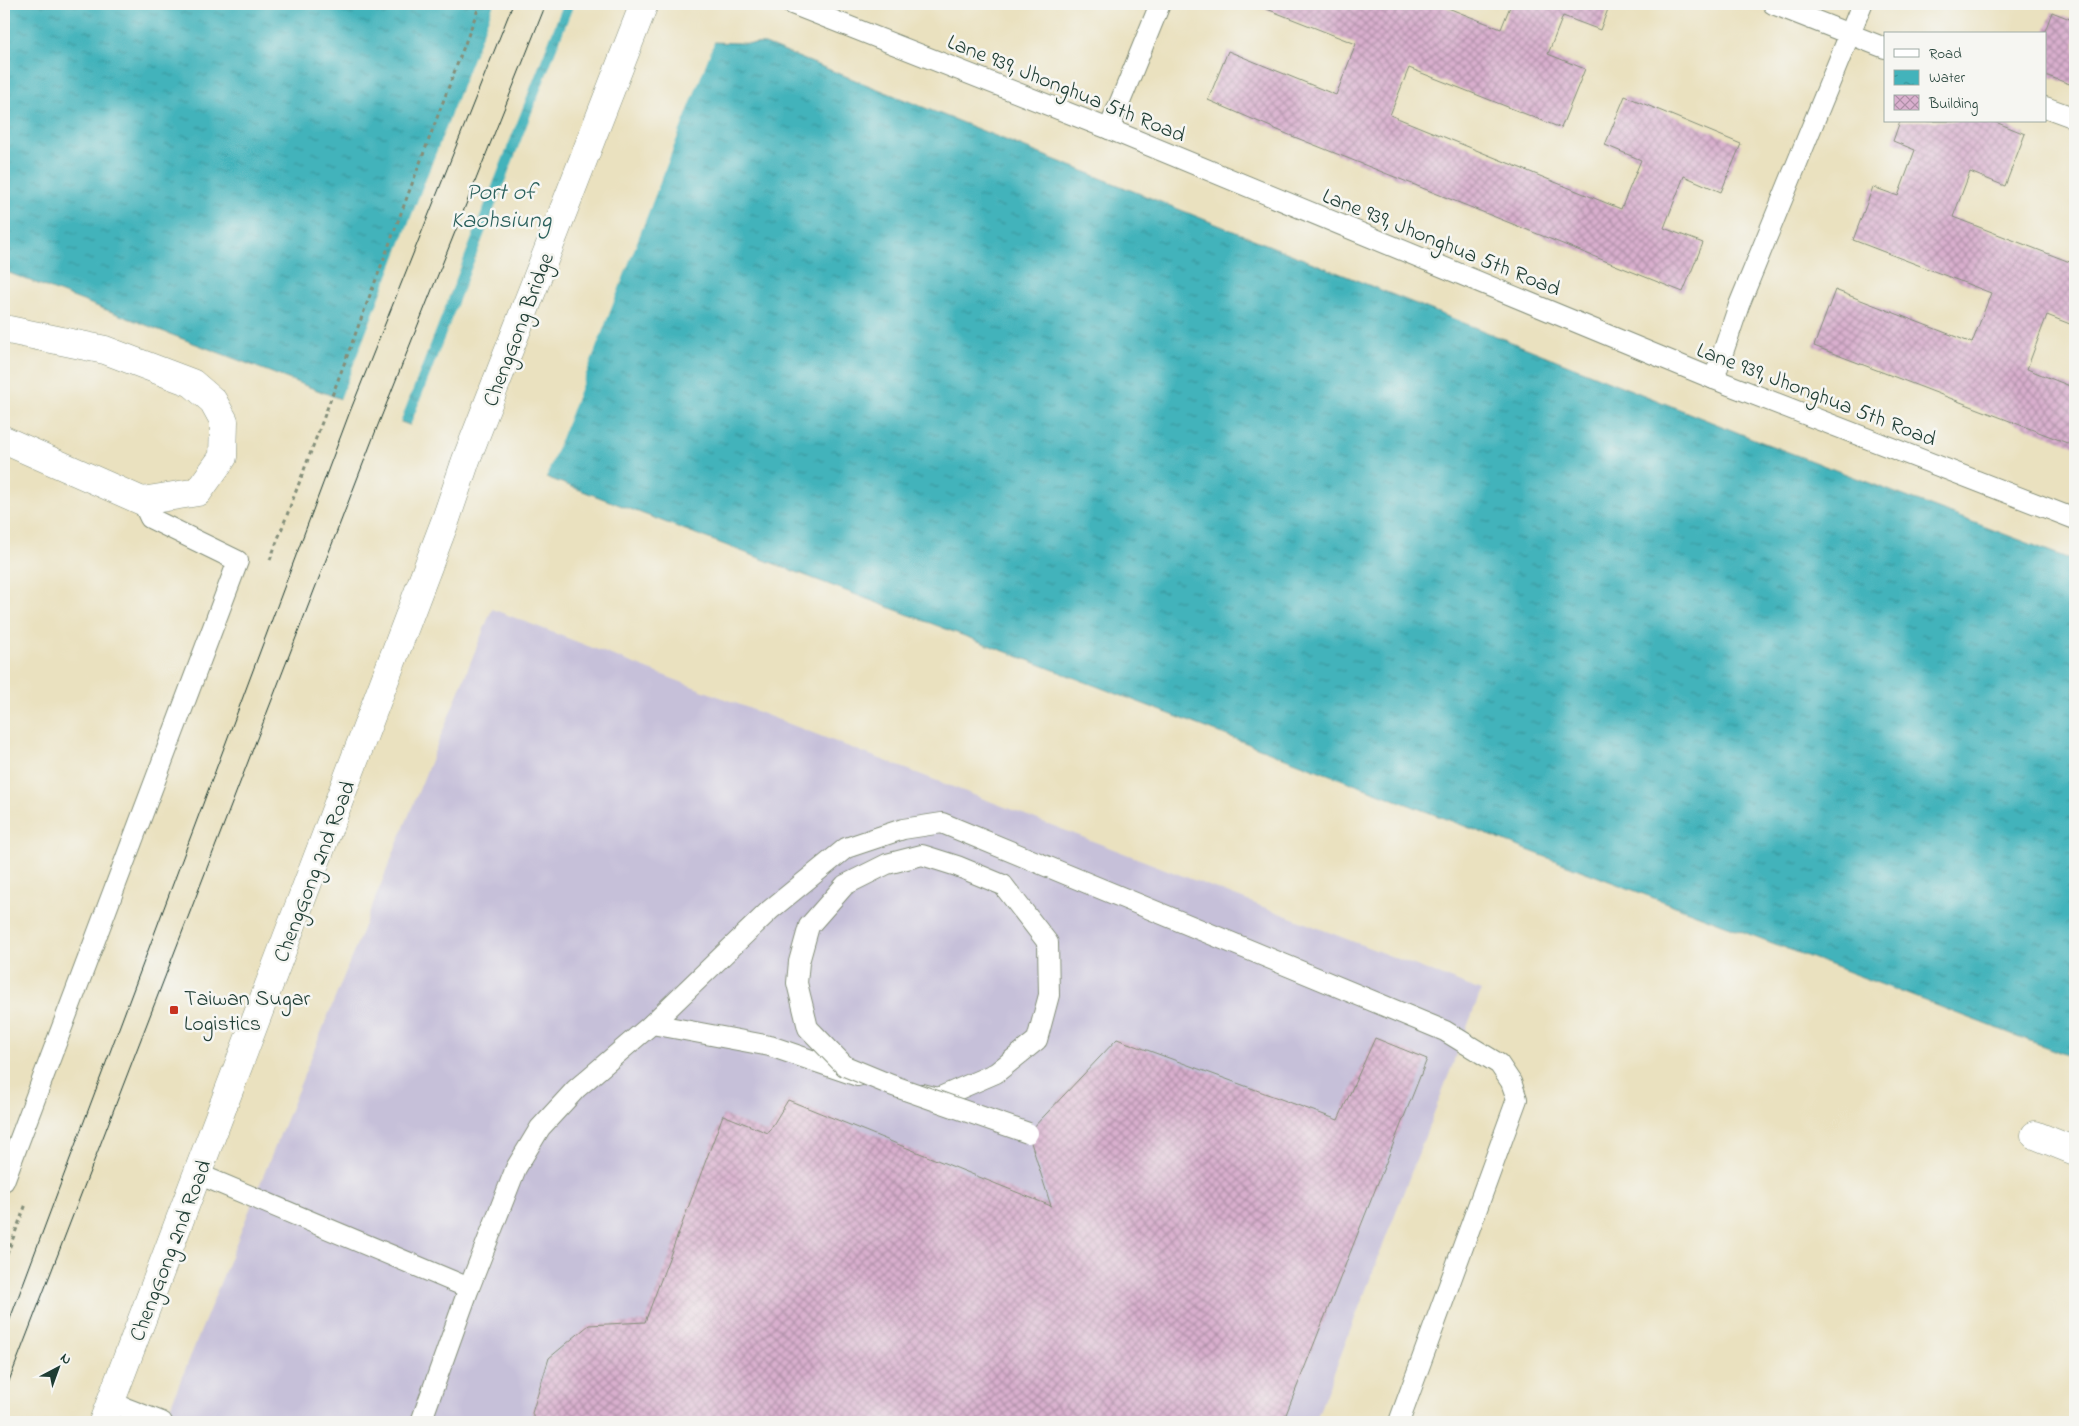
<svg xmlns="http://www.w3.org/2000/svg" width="2079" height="1426" font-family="'Indie Flower',sans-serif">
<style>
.industrial{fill:#c6c0d9}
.water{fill:url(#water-ripples);stroke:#317878}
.pier{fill:#eae1bf}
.building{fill:url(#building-cross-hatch)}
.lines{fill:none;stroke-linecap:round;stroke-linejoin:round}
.service-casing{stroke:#848f7a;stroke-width:22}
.minor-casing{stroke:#848f7a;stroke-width:29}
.tertiary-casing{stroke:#848f7a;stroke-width:29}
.path{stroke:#848f7a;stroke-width:3;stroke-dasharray:4 4;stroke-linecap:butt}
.service{stroke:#fff;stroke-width:20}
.minor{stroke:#fff;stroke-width:28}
.tertiary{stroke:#fff;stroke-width:28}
.tram{stroke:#1f3d34;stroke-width:1}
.service-bridge-casing{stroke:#848f7a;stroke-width:22;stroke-linecap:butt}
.service-bridge{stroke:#fff;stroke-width:20}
.poi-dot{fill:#c8321e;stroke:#f6f6f2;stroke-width:2}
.labels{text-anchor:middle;stroke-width:5;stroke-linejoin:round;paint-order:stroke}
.street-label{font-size:22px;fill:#1f3d34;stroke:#f6f6f2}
.poi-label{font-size:22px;fill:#1f3d34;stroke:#f6f6f2;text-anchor:start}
.water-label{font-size:24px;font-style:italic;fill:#2a605c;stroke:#f6f6f2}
</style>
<defs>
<pattern id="water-ripples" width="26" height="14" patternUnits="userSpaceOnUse" patternTransform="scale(1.25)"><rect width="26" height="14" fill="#43b3bb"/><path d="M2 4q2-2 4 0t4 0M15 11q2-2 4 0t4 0" fill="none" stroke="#379399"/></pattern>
<pattern id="building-cross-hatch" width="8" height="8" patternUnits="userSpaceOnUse" patternTransform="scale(1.25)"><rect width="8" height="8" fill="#d9afce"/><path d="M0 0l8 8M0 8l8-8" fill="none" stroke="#af90a8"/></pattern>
</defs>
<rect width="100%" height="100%" fill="#f6f6f2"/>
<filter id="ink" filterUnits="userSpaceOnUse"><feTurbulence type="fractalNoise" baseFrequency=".02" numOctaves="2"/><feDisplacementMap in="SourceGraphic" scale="10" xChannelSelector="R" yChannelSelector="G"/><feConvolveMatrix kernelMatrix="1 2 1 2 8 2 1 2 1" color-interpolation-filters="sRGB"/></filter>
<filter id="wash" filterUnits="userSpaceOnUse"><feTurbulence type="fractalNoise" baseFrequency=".0096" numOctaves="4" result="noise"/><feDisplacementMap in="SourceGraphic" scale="20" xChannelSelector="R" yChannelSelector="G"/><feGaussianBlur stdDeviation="1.12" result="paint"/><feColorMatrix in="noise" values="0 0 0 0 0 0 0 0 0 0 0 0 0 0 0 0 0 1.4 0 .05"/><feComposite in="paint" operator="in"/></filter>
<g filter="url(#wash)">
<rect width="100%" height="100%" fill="#eae1bf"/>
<!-- industrial -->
<path class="industrial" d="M492 609 1481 991 1315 1422H164Z"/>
<!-- water -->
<path class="water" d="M4 4H606L712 42 765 44 1759 441 2075 561V1058L4 271Z"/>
<!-- pier -->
<g class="pier">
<path d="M494 4H563L399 425 339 402Z"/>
<path d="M574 4H614L715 40 545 480 409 429Z"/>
</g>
<g id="blocks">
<!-- building -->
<g class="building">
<path d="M1254 4H1438L1501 29 1511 4H1610L1600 30 1563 16 1548 54 1585 69 1561 128 1409 68 1390 115 1621 209 1641 160 1605 145 1625 96 1741 144 1721 192 1684 176 1664 228 1703 243 1683 292 1287 134 1208 100 1228 51 1336 95 1356 44Z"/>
<path d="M2052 12 2075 21V86L2045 75V34H2044Z"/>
<path d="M1900 121H1993L2025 134 2005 186 1970 172 1953 217 2075 264V326L2047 315 2027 369 2075 388V446L1814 346 1835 290 1972 343 1991 293 1853 240 1873 187 1898 196 1915 150 1893 141Z"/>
<path d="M1375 1038 1427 1059 1283 1422H535L532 1413 549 1358 589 1325 645 1322 723 1115 768 1133 788 1100 1051 1206 1028 1133 1117 1039 1338 1120Z"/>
</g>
</g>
</g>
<g filter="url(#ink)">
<use href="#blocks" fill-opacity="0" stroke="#848f7a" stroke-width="1"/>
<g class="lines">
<!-- service casing -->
<g class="service-casing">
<g id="service">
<path d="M792 4 1109 129 1714 379 2075 519"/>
<path d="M1773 4 1885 48"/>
<path d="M2045 107 2075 118"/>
<path d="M1109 129 1160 4"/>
<path d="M1714 379 1739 305 1862 4"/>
<path d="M652 1024 770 1046 858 1076"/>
<path d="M922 1094 938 1098 996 1073 1037 1040 1049 995 1048 943 1003 885"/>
<path d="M198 1174 469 1288"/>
<path d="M4 1181 238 561 150 518 142 501"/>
<path d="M110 1402 162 1422"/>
<path d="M421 1422 469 1288 516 1168 540 1128 576 1089 652 1024 770 910 846 848 903 829 942 823 1445 1031 1499 1064 1511 1082 1517 1099 1399 1422"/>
</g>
</g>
<!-- minor casing -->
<g class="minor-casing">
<g id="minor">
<path d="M4 329 105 350 192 383 213 401 224 421 223 457 198 492 142 501 4 440"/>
<path d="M2035 1135 2075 1151"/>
</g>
</g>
<!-- tertiary casing -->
<g class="tertiary-casing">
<path id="tertiary" d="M103 1422 446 519 466 460 644 4"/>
</g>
<!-- path -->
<g class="path">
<path d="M270 560 480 4"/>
<path d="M4 1262 26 1204"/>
</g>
<!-- service -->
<use href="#service" class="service"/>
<!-- minor -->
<use href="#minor" class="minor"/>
<!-- tertiary -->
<use href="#tertiary" class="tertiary"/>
<!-- tram -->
<g class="tram">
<path d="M4 1335 349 414 513 4"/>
<path d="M4 1394 378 425 546 4"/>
</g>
<!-- service-bridge casing -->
<g class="service-bridge-casing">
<path id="service-bridge" d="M1003 885 957 866 922 855 887 864 845 885 809 926 799 962 797 983 808 1028 845 1066 891 1085 1028 1133"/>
</g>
<!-- service-bridge -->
<use href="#service-bridge" class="service-bridge"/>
</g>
</g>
<!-- markers -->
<rect class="poi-dot" x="169" y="1005" width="10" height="10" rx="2.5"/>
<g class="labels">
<!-- street labels -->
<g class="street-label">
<text transform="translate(1067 87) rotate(22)" y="8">Lane 939, Jhonghua 5th Road</text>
<text transform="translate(1442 241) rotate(22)" y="8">Lane 939, Jhonghua 5th Road</text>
<text transform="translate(517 329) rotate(-69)" y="8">ChengGong Bridge</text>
<text transform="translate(1817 393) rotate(21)" y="8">Lane 939, Jhonghua 5th Road</text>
<text transform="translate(313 871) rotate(-69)" y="8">ChengGong 2nd Road</text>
<text transform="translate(169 1250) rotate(-69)" y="8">ChengGong 2nd Road</text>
</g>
<!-- poi labels -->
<g class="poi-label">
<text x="184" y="1005">Taiwan Sugar<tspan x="184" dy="25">Logistics</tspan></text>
</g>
<!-- water labels -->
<g class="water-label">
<text x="501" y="199">Port of<tspan x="501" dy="28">Kaohsiung</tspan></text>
</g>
</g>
<!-- margin -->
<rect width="2079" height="1426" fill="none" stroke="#f6f6f2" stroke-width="20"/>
<!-- legend -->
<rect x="1884" y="32" width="162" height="90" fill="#f6f6f2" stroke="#a0aca6"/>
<rect x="1894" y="49" width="25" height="8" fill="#ffffff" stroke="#a0aca6"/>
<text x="1929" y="58" font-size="15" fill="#1f3d34">Road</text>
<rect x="1894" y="70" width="25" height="15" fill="url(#water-ripples)" stroke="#a0aca6"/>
<text x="1929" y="82" font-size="15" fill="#1f3d34">Water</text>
<rect x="1894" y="95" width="25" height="15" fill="url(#building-cross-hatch)" stroke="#a0aca6"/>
<text x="1929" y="108" font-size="15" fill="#1f3d34">Building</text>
<!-- north arrow -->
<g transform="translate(58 1368) rotate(41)" stroke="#f6f6f2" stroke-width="4" paint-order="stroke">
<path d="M0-4L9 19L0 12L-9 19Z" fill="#1f3d34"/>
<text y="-8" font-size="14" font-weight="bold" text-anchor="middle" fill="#1f3d34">N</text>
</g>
</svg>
